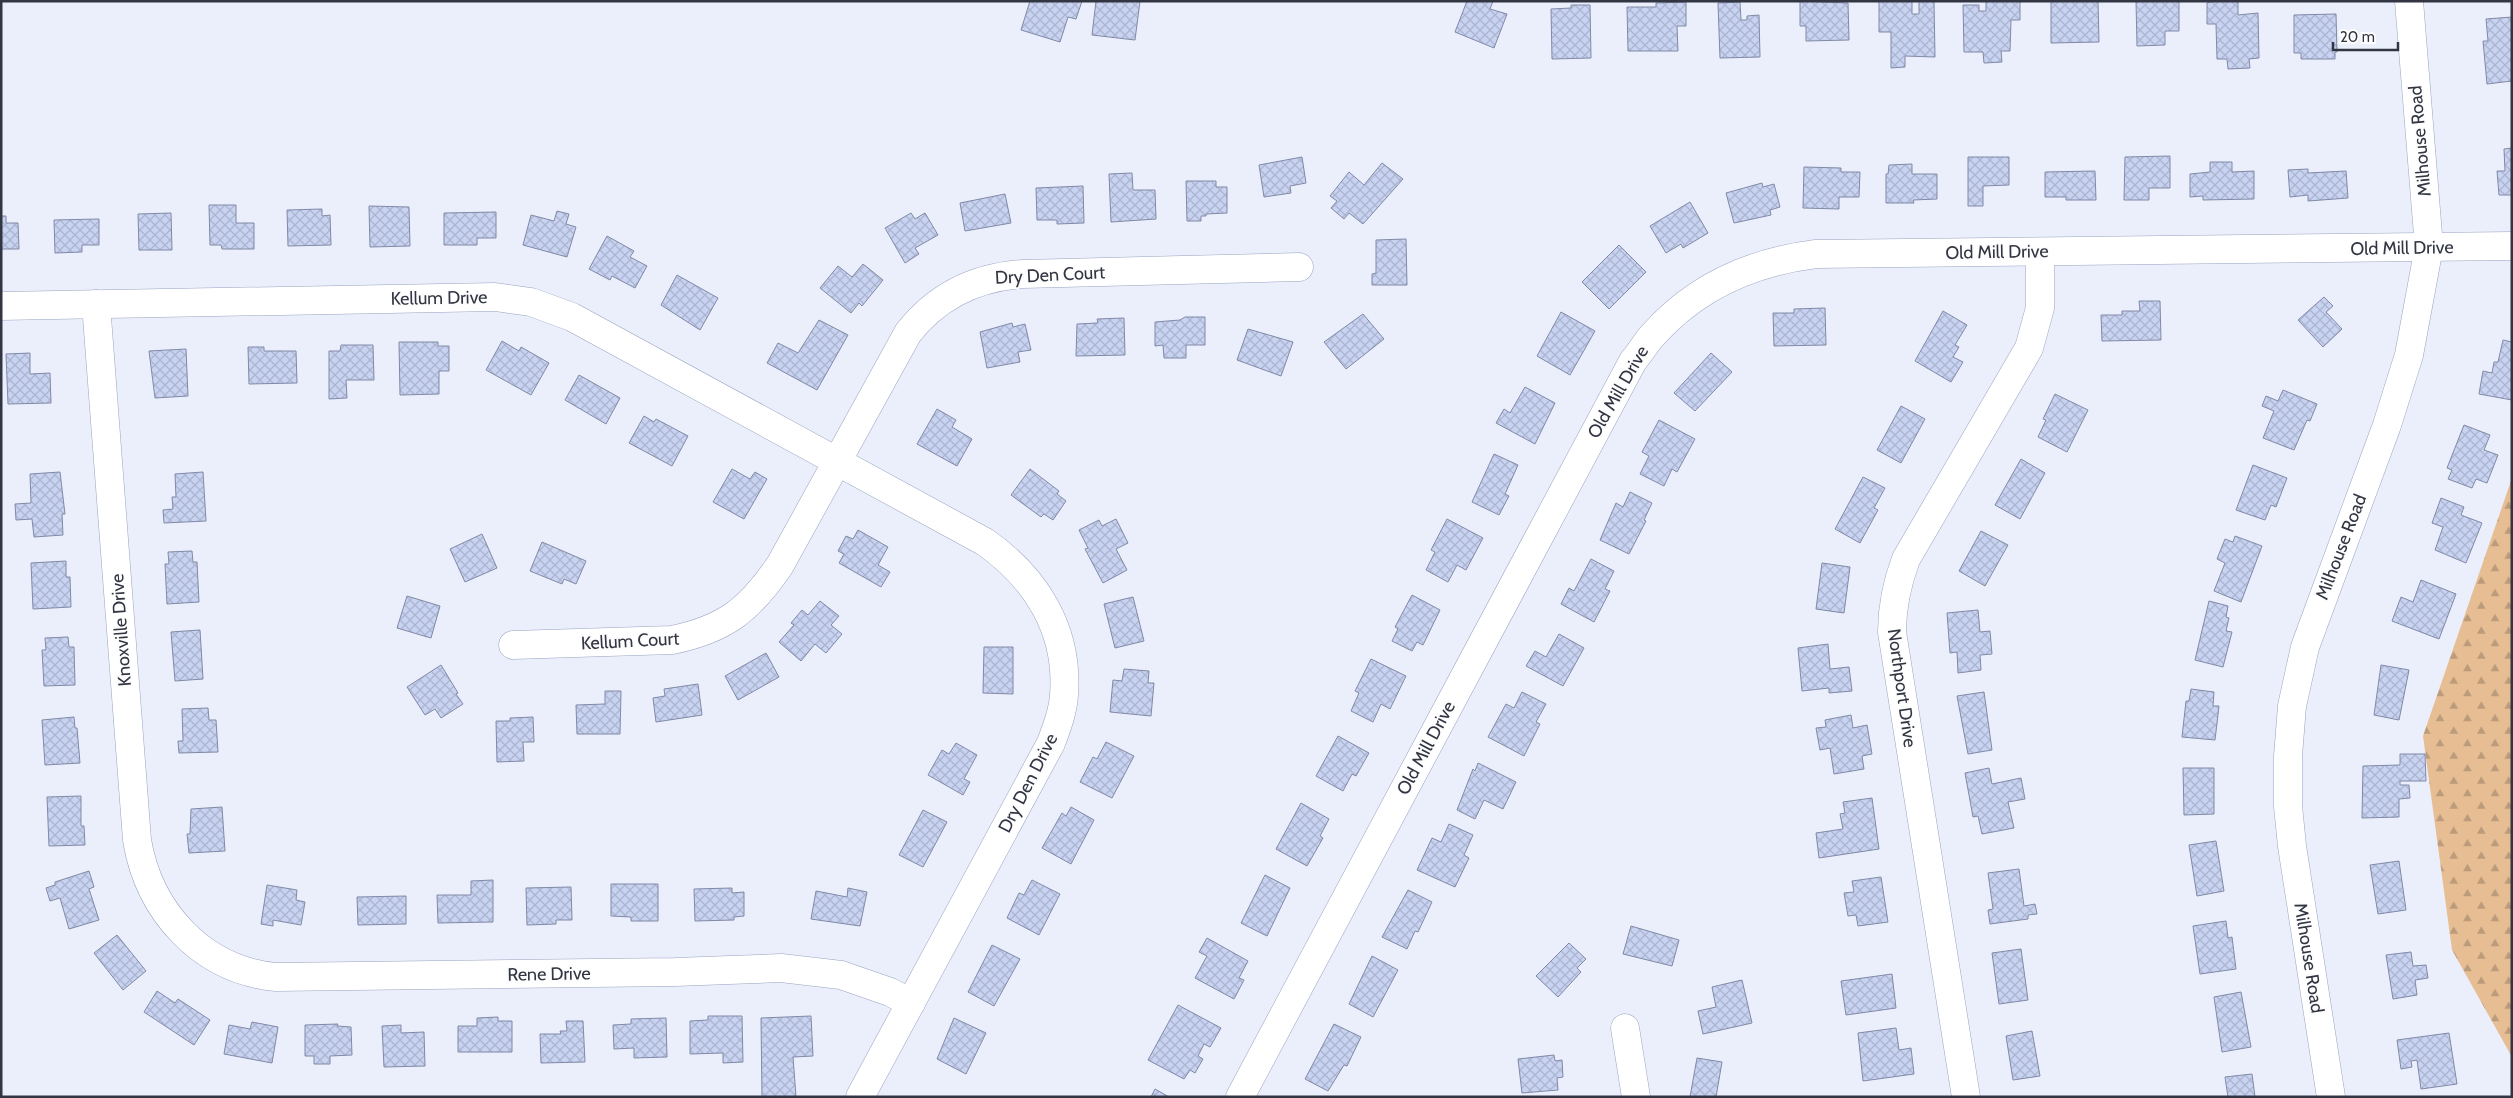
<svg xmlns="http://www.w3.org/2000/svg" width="2513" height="1098" font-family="Cabin,sans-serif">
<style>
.forest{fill:url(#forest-firs)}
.building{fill:url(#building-cross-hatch);stroke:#8089a6}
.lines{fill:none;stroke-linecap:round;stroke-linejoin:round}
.minor-casing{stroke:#99a3c0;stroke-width:29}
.minor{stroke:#fff;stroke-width:28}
.labels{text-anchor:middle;stroke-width:4;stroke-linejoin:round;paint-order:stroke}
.street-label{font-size:18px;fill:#323542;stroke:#fdfdfd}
</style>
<defs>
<pattern id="forest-firs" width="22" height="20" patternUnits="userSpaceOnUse" patternTransform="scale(1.25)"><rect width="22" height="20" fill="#e7be94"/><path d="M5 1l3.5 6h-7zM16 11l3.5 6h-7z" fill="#bc9b7a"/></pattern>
<pattern id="building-cross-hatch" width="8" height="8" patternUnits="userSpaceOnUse" patternTransform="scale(1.25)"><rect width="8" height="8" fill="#c8d2f1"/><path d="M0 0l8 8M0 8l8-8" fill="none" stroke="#acb5d0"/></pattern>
</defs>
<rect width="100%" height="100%" fill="#ebeffc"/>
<!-- forest -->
<path class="forest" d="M2512 478V1057L2452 950 2423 736Z"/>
<!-- building -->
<g class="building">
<path d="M1030 1H1082L1076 19 1068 17 1060 42 1021 30Z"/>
<path d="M1096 1H1140L1135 40 1092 35Z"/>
<path d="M1467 1H1493L1490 9 1507 14 1494 48 1455 32Z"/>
<path d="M1800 1 1848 3 1849 40 1806 41V26H1800Z"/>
<path d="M1879 1H1912V14H1919V1H1934L1935 57 1905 56V67L1891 68V32H1879Z"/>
<path d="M1986 1H2020V20H2011L2010 51H2001L2002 62 1984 63 1983 52H1964L1963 5H1979V11H1986Z"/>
<path d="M2051 1H2098L2099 42 2051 43Z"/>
<path d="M2136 1H2179V31H2165V45L2137 46Z"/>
<path d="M2214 1H2238V15L2258 13 2259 58 2249 59 2250 68 2228 69 2227 59H2217L2216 24H2207V3Z"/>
<path d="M1686 2V26H1677L1678 51H1628L1627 7H1656V3Z"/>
<path d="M1740 2 1741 20H1747V16L1759 15 1760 57 1720 58 1718 3Z"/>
<path d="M1571 5H1590L1591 58 1552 59 1551 9 1571 8Z"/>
<path d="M2336 14 2337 52H2335V59H2301V53H2294V15Z"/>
<path d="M2512 17V81L2487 84 2483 41H2488L2486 19Z"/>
<path d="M2512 148V195H2499L2497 171H2505L2504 149Z"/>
<path d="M2170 156V188H2149V200H2124L2125 157Z"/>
<path d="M1302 157 1306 183 1290 186 1291 193 1264 197 1259 165Z"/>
<path d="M1968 157H2009V185L1983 186V206H1968Z"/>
<path d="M2210 162H2232V172L2254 171V199L2203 200V196L2190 197V174L2210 172Z"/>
<path d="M1382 163 1403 179 1363 224 1349 213 1344 219 1331 208 1337 201 1330 196 1349 172 1364 185Z"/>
<path d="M1912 164V174H1937V199L1913 200 1914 203H1886V174H1888L1889 165Z"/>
<path d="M1804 167 1841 168V172H1860L1859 197H1839V209L1803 208Z"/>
<path d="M2308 169V173L2346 171 2348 198 2308 201V195L2290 197 2288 170Z"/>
<path d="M2095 171 2096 200H2066V197H2045V172Z"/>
<path d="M1132 173 1133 190H1155L1156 219 1111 222 1109 174Z"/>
<path d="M1186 181H1216V187H1227V213L1206 214V216H1201V221H1187Z"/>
<path d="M1762 183 1763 187 1774 184 1780 207 1770 210 1771 215 1734 223 1726 193Z"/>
<path d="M1083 186 1084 223 1057 224V220H1037L1036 188Z"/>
<path d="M1005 194 1011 223 965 231 960 203Z"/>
<path d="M1690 202 1708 233 1683 248 1681 244 1666 253 1650 226Z"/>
<path d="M209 205H236V223H254V249H222L221 245H210Z"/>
<path d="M369 206 409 207 410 246 370 247Z"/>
<path d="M322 209V216L330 215 331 245 288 246 287 210Z"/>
<path d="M557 211 569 214 566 224 576 227 567 257 523 245 531 215 554 221Z"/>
<path d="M496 212V238H477V245H444V213Z"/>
<path d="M171 213 172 250H139L138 214Z"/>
<path d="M911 213 915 219 925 213 938 235 915 248 919 254 905 263 885 228Z"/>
<path d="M1 216H6V223H18L19 249H1Z"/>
<path d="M99 219V245H82V252L55 253 54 220Z"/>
<path d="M607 236 634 251 630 257 647 266 635 288 612 276 610 280 589 269Z"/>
<path d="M1406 239 1407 285H1372V274L1376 273V240Z"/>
<path d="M1619 245 1646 272 1609 309 1582 282Z"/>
<path d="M863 264 883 280 862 306 859 303 851 313 820 288 838 266 852 277Z"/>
<path d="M677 275 718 298 700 330 661 305Z"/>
<path d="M2324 297 2333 306 2326 312 2342 329 2323 347 2298 320Z"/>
<path d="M2139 301H2160L2161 340 2102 341 2101 315H2122V311H2140Z"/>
<path d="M1825 308 1826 345 1774 346 1773 313H1794V309Z"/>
<path d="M1943 311 1967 325 1955 345 1959 347 1953 357 1963 362 1951 382 1915 361Z"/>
<path d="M1561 312 1595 331 1570 375 1537 356Z"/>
<path d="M1363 314 1384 339 1346 369 1324 342Z"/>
<path d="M1185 317H1205V345H1186V358H1164L1163 345 1155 346V322L1180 320Z"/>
<path d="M1124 318 1125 355 1076 356 1077 324 1098 323 1097 319Z"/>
<path d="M819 320 848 335 817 390 767 363 778 343 798 353Z"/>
<path d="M1012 323 1013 327 1025 324 1031 350 1018 352 1020 362 987 368 980 332Z"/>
<path d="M1248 329 1293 342 1281 376 1237 360Z"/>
<path d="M2503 340 2512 342V400L2479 394 2483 371 2492 373 2494 362H2498Z"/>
<path d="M502 341 519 351 521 347 549 363 531 395 486 370Z"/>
<path d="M399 342H438V346H449V371H439V394L400 395Z"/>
<path d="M341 345H373L374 380H346L347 398 329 399V351H340Z"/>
<path d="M248 347H264V351H296L297 383 249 384Z"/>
<path d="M186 349 188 396 155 398 149 351Z"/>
<path d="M30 353V374L50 373 51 403 8 404 6 354Z"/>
<path d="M1711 353 1732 372 1695 411 1674 393Z"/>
<path d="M579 375 620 398 606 424 565 400Z"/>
<path d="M1525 387 1555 403 1535 444 1496 423 1504 409 1510 413Z"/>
<path d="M2283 390 2317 404 2310 421 2307 420 2294 450 2263 438 2274 411 2262 406 2266 396 2278 401Z"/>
<path d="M2055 394 2088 410 2067 452 2038 437 2046 420 2043 419Z"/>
<path d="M1901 406 1925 419 1901 463 1877 450Z"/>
<path d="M937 409 956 420 952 427 972 439 957 466 917 444Z"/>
<path d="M644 416 654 422 656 419 688 436 672 466 629 443Z"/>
<path d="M1659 420 1695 439 1677 472 1672 469 1664 486 1640 474 1649 456 1642 452Z"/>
<path d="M2464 425 2490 435 2484 450 2498 455 2487 483 2476 479 2472 488 2448 479 2452 470 2447 468Z"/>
<path d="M1494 454 1518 465 1505 494 1509 496 1499 515 1472 502Z"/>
<path d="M2021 459 2045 473 2020 519 1995 505Z"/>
<path d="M2253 465 2287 478 2276 507 2271 505 2265 520 2236 510Z"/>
<path d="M732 469 750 479 755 472 767 479 744 519 713 502Z"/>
<path d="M1030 469 1059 491 1057 494 1066 501 1053 520 1044 514 1041 517 1011 495Z"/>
<path d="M60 472 65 514H62L63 535 34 537 32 519 16 520 15 504 31 503 30 474Z"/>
<path d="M203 472 206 521 164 523 163 510 173 509 172 497H176L175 474Z"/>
<path d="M1863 477 1885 488 1874 508 1878 510 1860 543 1835 529Z"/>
<path d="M1630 492 1652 503 1644 520 1646 521 1629 554 1600 540 1616 503 1623 507Z"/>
<path d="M2441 498 2464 507 2461 515 2482 523 2466 563 2435 550 2443 527 2432 523Z"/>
<path d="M1116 519 1128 543 1116 549 1127 570 1103 583 1085 549 1088 548 1079 530 1099 520 1102 526Z"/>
<path d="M1447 519 1483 538 1466 570 1457 565 1448 582 1426 570 1435 552 1431 550Z"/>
<path d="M858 530 888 547 878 565 890 572 881 587 839 563 844 554 838 551 846 536 853 539Z"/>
<path d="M1981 531 2008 545 1985 586 1959 571Z"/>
<path d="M482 534 497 568 465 582 450 549Z"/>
<path d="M2235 536 2262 546 2241 602 2214 591 2225 563 2217 559 2225 539 2233 542Z"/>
<path d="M542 542 586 561 576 584 564 579 562 584 530 571Z"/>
<path d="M192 551 193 562H197L199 602 167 604 165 564H169L168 552Z"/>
<path d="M1591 559 1614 571 1605 589 1610 591 1594 622 1561 604 1569 588 1574 591Z"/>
<path d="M66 561V577H70L71 607 33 609 31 563Z"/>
<path d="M1822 563 1850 567 1844 613 1816 609Z"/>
<path d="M2421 580 2456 594 2439 639 2392 621 2401 597 2413 602Z"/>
<path d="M1412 595 1440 610 1423 645 1417 642 1412 651 1392 641 1398 629 1395 627Z"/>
<path d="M407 596 440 606 431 638 397 628Z"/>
<path d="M1133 597 1144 641 1115 648 1104 604Z"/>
<path d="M820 601 839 616 831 625 842 634 826 653 815 644 801 661 779 642 794 625 791 623 802 610 808 615Z"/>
<path d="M2209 601 2228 606 2226 617 2229 618 2226 631 2232 632 2223 667 2195 660Z"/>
<path d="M1978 610 1980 632 1990 631 1992 654 1980 655 1981 670 1958 673 1957 652 1950 653 1947 613Z"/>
<path d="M200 630 203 679 175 681 171 632Z"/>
<path d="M1559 634 1584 648 1563 686 1526 666 1535 651 1546 657Z"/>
<path d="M68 637 69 647H74L75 685 44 686 42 650H46L45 638Z"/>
<path d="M1828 644 1830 669 1849 667 1852 691 1829 693V688L1802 691 1798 648Z"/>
<path d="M984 647H1013V694L983 693Z"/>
<path d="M766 653 779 677 738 700 725 676Z"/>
<path d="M1371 659 1406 676 1390 709 1381 704 1373 722 1351 711 1359 693 1355 691Z"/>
<path d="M441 665 458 693 456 694 463 704 441 718 435 709 425 715 407 687Z"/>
<path d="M2381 665 2409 670 2399 720 2374 715Z"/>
<path d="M1124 669 1149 671 1148 683H1154L1151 716 1110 712 1113 680 1122 681Z"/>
<path d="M698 684 702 715 656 722 653 698 665 696 664 689Z"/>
<path d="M2191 689 2214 692 2213 706H2219L2215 740 2182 737 2186 701H2189Z"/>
<path d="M605 691H621L620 734H577L576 705 605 704Z"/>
<path d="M1522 692 1546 704 1536 722 1540 724 1524 756 1488 737 1506 704 1514 708Z"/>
<path d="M1984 692 1992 750 1968 754 1957 696Z"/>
<path d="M208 708 209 720H216L218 752 179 753 178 741H183L182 709Z"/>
<path d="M1851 715 1853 728 1867 725 1872 754 1862 756 1864 769 1834 774 1830 748 1820 750 1816 728 1826 727 1825 720Z"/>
<path d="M74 717 75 728H77L80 763 45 765 42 720Z"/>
<path d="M533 717 534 742H523L524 761 497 762 496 721H510V718Z"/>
<path d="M1338 736 1369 753 1356 776 1352 774 1343 791 1316 776Z"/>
<path d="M1106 742 1134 756 1112 798 1080 782 1093 757 1097 759Z"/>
<path d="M956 743 977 755 964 779 970 782 963 795 928 775 942 750 949 754Z"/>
<path d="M2400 754H2425L2426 781H2400V785H2409L2410 798 2399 799V817L2362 818 2363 766 2400 765Z"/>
<path d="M1478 763 1516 782 1503 809 1484 800 1475 819 1457 810 1473 769 1475 771Z"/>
<path d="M1989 768 1992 784 2021 778 2025 799 2008 802 2014 828 1982 834 1978 816 1973 817 1965 773Z"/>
<path d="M2183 768H2214V814L2184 815Z"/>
<path d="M81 796V826H84L85 845 49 846 47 797Z"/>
<path d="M1872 798 1879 849 1819 858 1816 833 1843 829 1840 814 1845 813 1843 802Z"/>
<path d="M1301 803 1329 819 1320 836 1323 838 1307 866 1276 849Z"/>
<path d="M222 807 225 851 189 853 187 834H190L191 809Z"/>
<path d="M1071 807 1094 820 1071 864 1042 848 1062 813 1066 816Z"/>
<path d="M923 810 947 822 923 867 899 855Z"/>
<path d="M1449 824 1473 835 1464 855 1469 858 1455 887 1417 870 1432 838 1441 842Z"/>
<path d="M2216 841 2224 891 2197 896 2189 845Z"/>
<path d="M2399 861 2406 910 2378 914 2370 865Z"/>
<path d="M2019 869 2024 906 2035 904 2037 914 2028 915V919L1990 924 1988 910 1993 909 1988 873Z"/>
<path d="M89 871 94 887 89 889 99 920 69 929 60 898 50 901 46 888 55 885V882Z"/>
<path d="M1265 875 1290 888 1267 936 1241 923Z"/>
<path d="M1881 877 1888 922 1858 926 1856 915 1848 916 1844 893 1854 892 1852 881Z"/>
<path d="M493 880V922L438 923 437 895H471V881Z"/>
<path d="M1032 880 1060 894 1039 935 1007 918 1019 893 1024 895Z"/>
<path d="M611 884H658V921H631V917L611 916Z"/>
<path d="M267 885 297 890 296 900 305 902 301 925 273 920V926L261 924Z"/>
<path d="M571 887 572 920H556V924L527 925 526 888Z"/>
<path d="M732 888V893L744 892V916L734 917V920L695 921 694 889Z"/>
<path d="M848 888 867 892 860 926 811 919 816 891 847 897Z"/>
<path d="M1408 890 1432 902 1418 932 1415 931 1407 949 1382 937Z"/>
<path d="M406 896V924L358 925 357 897Z"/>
<path d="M2226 921 2228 938 2232 937 2236 969 2200 974 2193 926Z"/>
<path d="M1631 926 1679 940 1672 966 1623 954Z"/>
<path d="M117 935 146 971 123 990 94 953Z"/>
<path d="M1207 938 1248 961 1239 978 1244 980 1234 999 1195 978 1207 956 1199 952Z"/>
<path d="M1569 943 1586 959 1577 968 1581 972 1558 997 1536 976Z"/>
<path d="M992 945 1020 959 994 1006 968 992Z"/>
<path d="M2021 949 2028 1000 1999 1004 1992 953Z"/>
<path d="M2411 952 2413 966 2426 965 2428 978 2415 980 2417 995 2393 999 2386 955Z"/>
<path d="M1372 956 1398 970 1373 1017 1349 1004Z"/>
<path d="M1892 974 1896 1008 1846 1015 1841 981Z"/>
<path d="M1742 980 1752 1023 1703 1034 1698 1011 1716 1007 1712 987Z"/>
<path d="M157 991 175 1003 178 999 210 1020 194 1045 144 1012Z"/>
<path d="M2241 992 2251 1047 2222 1052 2214 997Z"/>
<path d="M1178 1005 1221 1028 1210 1047 1204 1044 1198 1056 1203 1059 1195 1073 1190 1070 1184 1079 1148 1060Z"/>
<path d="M708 1016H742L743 1062 723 1063V1053L690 1054V1021L708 1020Z"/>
<path d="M811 1016 813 1056 793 1057 796 1097H762L761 1018Z"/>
<path d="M498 1017V1021H512V1052H458V1026H477V1018Z"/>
<path d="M666 1018 667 1057 634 1058V1048L614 1049 613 1025 631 1024V1019Z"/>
<path d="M954 1018 986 1033 966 1074 937 1059Z"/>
<path d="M566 1021H583L585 1062 541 1063 540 1034H561L560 1031H567Z"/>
<path d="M252 1022 278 1027 272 1063 224 1054 229 1025 250 1029Z"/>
<path d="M338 1024 337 1026 351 1027 352 1055 330 1056V1064H314V1056H305V1025Z"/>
<path d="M1334 1024 1361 1037 1347 1066 1344 1065 1328 1091 1305 1079Z"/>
<path d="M401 1025V1033L424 1032 425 1066 384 1067 382 1026Z"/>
<path d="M1896 1028 1899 1050 1911 1048 1914 1074 1863 1081 1858 1033Z"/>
<path d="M2032 1031 2040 1076 2013 1080 2006 1036Z"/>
<path d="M2449 1033 2457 1084 2421 1089 2417 1060 2411 1061 2412 1067 2401 1069 2397 1040Z"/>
<path d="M1554 1055 1555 1061 1562 1060 1563 1077 1557 1078 1558 1090 1522 1093 1518 1059Z"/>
<path d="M1697 1058 1722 1062 1716 1097H1690Z"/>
<path d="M2252 1074 2255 1097H2228L2225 1077Z"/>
<path d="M1155 1089 1169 1097H1151Z"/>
</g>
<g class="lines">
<!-- minor casing -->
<g class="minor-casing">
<g id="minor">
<path d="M96 304 137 840C149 912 202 970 276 977L675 972 781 968 841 975 890 992 911 1003"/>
<path d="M1 306 495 297 531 302 572 317 985 542C1036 578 1069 630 1064 695 1063 711 1057 727 1051 743L860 1097"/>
<path d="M513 645 672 640C726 629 750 609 780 565L908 333C937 296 976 277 1023 274L1299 267"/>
<path d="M1625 1028 1636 1097"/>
<path d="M1240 1097 1633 361C1640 353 1645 344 1652 336 1695 287 1751 262 1816 254L2512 246"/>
<path d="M1966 1097 1892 632C1892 606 1897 583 1906 559L2029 348 2040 308V252"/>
<path d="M2331 1097 2292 846 2288 806V756L2292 706 2305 647 2387 425 2409 355 2429 247 2409 1"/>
</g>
</g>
<!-- minor -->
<use href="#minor" class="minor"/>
</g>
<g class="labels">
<!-- street labels -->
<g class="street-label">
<text transform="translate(2420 141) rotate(-95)" y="6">Milhouse Road</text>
<text transform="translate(2402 248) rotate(-1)" y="6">Old Mill Drive</text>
<text transform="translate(1997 252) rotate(-1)" y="6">Old Mill Drive</text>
<text transform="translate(1050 275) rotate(-3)" y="6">Dry Den Court</text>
<text transform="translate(439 298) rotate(-1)" y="6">Kellum Drive</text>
<text transform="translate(1618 392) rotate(-60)" y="6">Old Mill Drive</text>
<text transform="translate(2341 547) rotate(-69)" y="6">Milhouse Road</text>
<text transform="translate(121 630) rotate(-94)" y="6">Knoxville Drive</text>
<text transform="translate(630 641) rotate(-3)" y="6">Kellum Court</text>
<text transform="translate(1902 688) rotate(82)" y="6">Northport Drive</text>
<text transform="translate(1426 748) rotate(-62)" y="6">Old Mill Drive</text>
<text transform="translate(1028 783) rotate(-63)" y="6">Dry Den Drive</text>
<text transform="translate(2309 958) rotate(81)" y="6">Milhouse Road</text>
<text transform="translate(549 974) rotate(-1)" y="6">Rene Drive</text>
</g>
</g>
<!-- border -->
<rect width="2513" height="1098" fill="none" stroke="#323542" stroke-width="5"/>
<!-- scale -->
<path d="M2333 42v8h65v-8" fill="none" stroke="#323542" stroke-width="2.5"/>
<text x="2340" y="42" font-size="15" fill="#323542" stroke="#fdfdfd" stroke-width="4" paint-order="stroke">20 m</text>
</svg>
